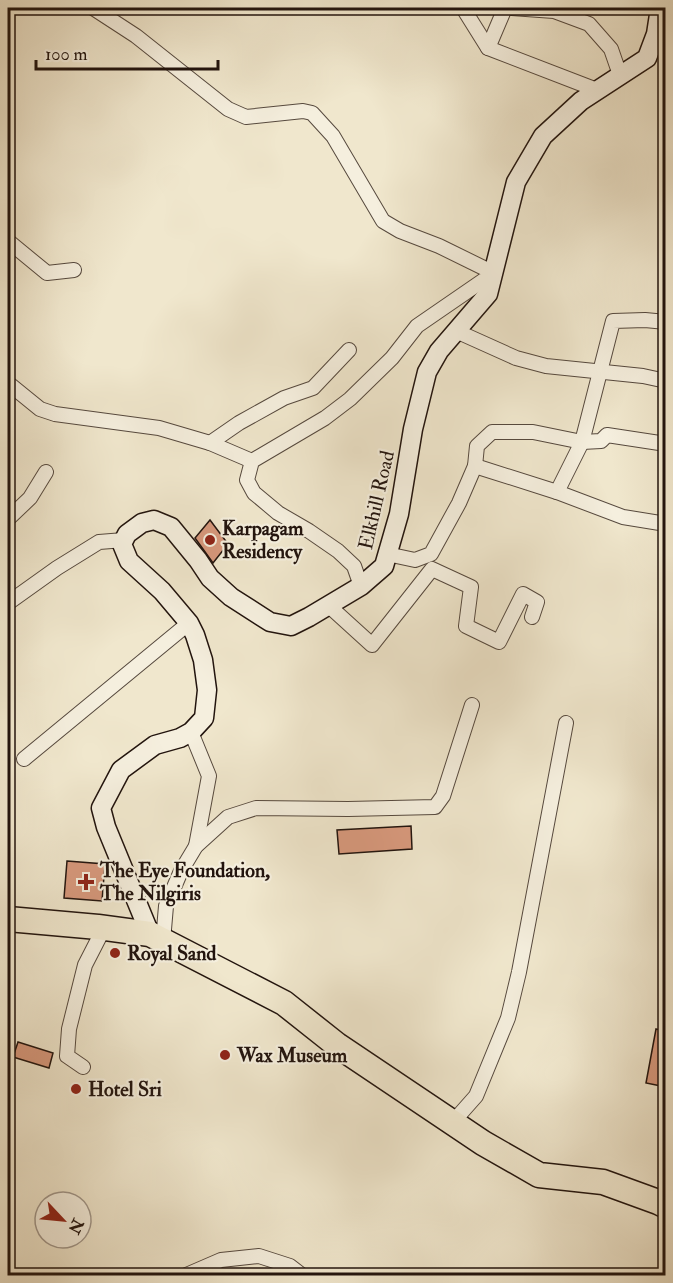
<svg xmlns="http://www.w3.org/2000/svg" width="673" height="1283" font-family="'IM FELL Double Pica',serif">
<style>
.building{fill:#d8997d;stroke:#22140e;stroke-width:1.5}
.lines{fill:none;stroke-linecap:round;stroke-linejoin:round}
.street-casing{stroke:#56493e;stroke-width:16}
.secondary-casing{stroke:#22140e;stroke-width:21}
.highway-casing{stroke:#22140e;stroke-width:27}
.street{stroke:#f5efde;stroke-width:14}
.secondary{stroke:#f5efde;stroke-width:18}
.highway{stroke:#f0e7cd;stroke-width:24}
.poi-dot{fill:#8f2418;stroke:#f5efde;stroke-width:2}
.labels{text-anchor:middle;stroke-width:4.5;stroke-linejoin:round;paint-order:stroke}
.street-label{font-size:20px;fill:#22140e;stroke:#f5efde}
.poi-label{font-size:20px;font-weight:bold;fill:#22140e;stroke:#f5efde;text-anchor:start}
</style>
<rect width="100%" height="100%" fill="#f0e7cd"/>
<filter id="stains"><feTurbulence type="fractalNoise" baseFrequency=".00333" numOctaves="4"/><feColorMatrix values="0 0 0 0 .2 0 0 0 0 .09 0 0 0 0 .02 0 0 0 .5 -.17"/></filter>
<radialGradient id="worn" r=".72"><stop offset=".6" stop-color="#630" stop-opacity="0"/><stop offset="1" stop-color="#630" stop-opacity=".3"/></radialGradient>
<!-- building -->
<g class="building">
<path d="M210 520 228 544 213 563 195 538Z"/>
<path d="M411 826 412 849 339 854 337 830Z"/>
<path d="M67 861 105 864 102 901 64 898Z"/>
<path d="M656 1029 666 1031V1087L646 1083Z"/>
<path d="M18 1042 53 1053 49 1068 13 1057Z"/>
</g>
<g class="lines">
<!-- street casing -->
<g class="street-casing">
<g id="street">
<path d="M93 8 136 36 228 109 246 117 303 111 312 113 333 136 383 221 400 231 439 246 494 273 417 326 392 358 350 399 325 418 252 461 247 480 254 493 278 513 309 531 338 551 354 566 361 586"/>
<path d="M463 8 488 48 597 90"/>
<path d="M512 8 554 11 589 24 611 49 620 75"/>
<path d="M488 48 505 8"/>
<path d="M8 241 47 273 74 270"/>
<path d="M456 331 516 358 546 366 643 376 666 381"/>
<path d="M8 383 40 409 55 414 159 428 210 443 252 461"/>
<path d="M210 443 239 423 284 398 313 388 349 350"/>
<path d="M475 466 477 446 492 432H533L582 442 601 441 607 435 666 444"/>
<path d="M557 492 582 442 613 321 645 320 666 322"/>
<path d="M8 519 30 498 46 472"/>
<path d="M387 554 415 560 431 554 459 503 475 466 557 492 623 517 666 524"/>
<path d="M8 603 57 568 99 542 124 540"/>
<path d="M328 605 372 645 432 569 471 587 466 626 499 642 523 594 537 602 532 617"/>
<path d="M191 732 209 776 196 846"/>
<path d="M24 759 189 623"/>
<path d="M163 941 166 906 181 871 196 846 228 817 256 808 348 809 435 807 443 796 472 705"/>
<path d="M83 1067 67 1056 69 1029 85 965 104 928"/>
<path d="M453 1122 476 1096 508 1018 519 972 566 723"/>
<path d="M184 1276 221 1260 259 1256 290 1266 303 1276"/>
</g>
</g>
<!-- secondary casing -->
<g class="secondary-casing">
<path id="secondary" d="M150 934 106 827 101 808 121 770 155 745 180 738 191 732 204 718 207 690 203 660 195 635 189 623 162 591 129 561 122 544 127 534 142 523 154 520 171 527 198 560 210 578 231 597 270 622 291 626 309 617 361 586 384 566 399 514 413 429 427 372 439 351 488 294 516 182 543 136 581 101 647 58 656 34 660 8"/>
</g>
<!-- highway casing -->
<g class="highway-casing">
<path id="highway" d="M8 919 98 927 150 934 284 1003 337 1045 483 1143 539 1175 603 1182 658 1202 666 1206"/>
</g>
<!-- street -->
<use href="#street" class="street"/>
<!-- secondary -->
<use href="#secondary" class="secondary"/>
<!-- highway -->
<use href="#highway" class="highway"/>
</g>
<!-- markers -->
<g class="poi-dot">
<circle cx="210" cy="540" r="6"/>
<path d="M83 873h6v6h6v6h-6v6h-6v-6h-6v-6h6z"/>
<circle cx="115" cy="953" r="6"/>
<circle cx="225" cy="1055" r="6"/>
<circle cx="76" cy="1089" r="6"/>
</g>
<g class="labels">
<!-- street labels -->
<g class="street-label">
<text transform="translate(376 500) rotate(-77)" y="7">Elkhill Road</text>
</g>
<!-- poi labels -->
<g class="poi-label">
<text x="222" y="535">Karpagam<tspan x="222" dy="23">Residency</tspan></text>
<text x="100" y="877">The Eye Foundation,<tspan x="100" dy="23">The Nilgiris</tspan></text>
<text x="127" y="960">Royal Sand</text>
<text x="237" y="1062">Wax Museum</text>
<text x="88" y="1096">Hotel Sri</text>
</g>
</g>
<!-- margin -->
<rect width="673" height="1283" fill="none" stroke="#f0e7cd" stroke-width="30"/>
<rect x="9" y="9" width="655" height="1265" fill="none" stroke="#22140e" stroke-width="3"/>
<rect x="15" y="15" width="643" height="1253" fill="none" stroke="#22140e" stroke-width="1.5"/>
<!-- north arrow -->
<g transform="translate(63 1220) rotate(116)"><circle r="28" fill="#f5efde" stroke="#a1978b" stroke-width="1.5"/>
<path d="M0-4.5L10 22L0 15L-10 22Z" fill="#8f2418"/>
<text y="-9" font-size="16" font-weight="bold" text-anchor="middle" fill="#22140e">N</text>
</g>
<!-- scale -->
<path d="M36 60v9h182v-9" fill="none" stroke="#22140e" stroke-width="3"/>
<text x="45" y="60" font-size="18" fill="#22140e" stroke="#f5efde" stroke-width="4.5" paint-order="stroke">100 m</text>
<rect width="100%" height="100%" filter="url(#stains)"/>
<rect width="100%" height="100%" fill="url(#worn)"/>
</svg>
